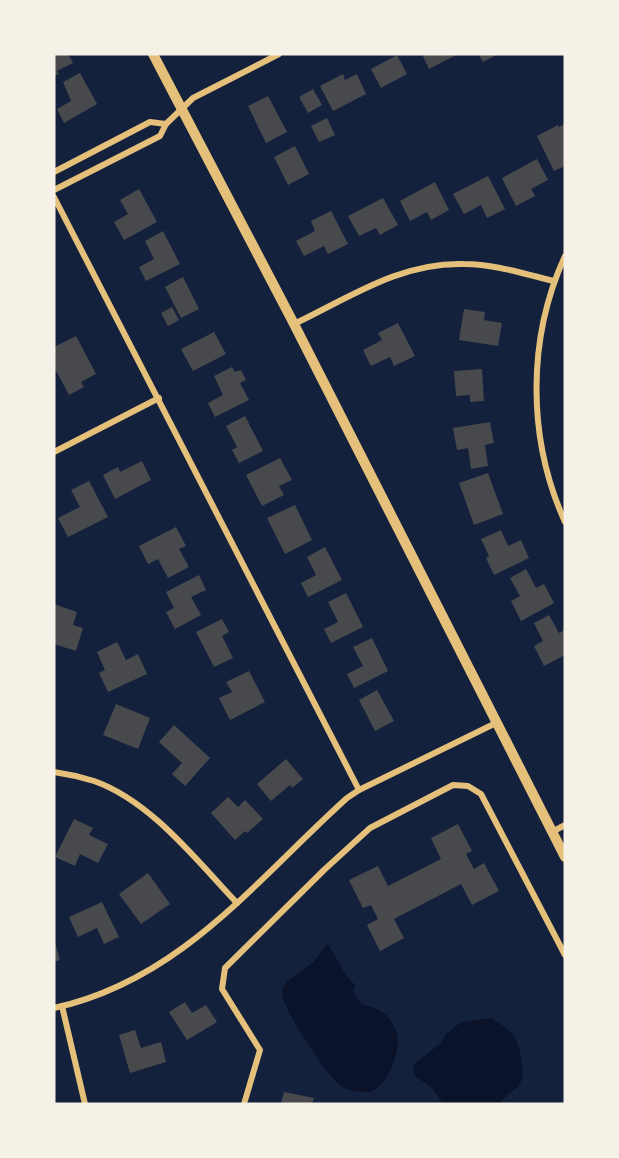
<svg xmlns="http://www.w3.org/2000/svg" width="619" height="1158" font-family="'Fira Sans Condensed',sans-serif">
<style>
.water{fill:#0b132b}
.building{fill:#48494c}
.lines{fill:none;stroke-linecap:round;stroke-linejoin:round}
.minor{stroke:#e5c07b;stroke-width:6}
.tertiary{stroke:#e5c07b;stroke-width:10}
</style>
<rect width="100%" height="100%" fill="#14213d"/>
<!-- water -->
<g class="water">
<path d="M326 945H329L345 974 355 985 353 991C363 1012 368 1002 382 1012 400 1025 401 1045 393 1063 388 1076 384 1085 371 1092 359 1093 346 1091 337 1083 325 1072 280 1005 282 992 285 978 302 972 311 964 317 959 321 951 326 945Z"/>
<path d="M492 1018C499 1023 508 1028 514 1036 520 1045 527 1076 519 1085 513 1092 505 1096 499 1104H443L432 1088 415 1076 413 1070 414 1064 441 1043 446 1034 457 1025 467 1021Z"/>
</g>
<!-- building -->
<g class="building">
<path d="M54 54H68L73 63 57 71 59 74 54 76Z"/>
<path d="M422 54H458L429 69Z"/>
<path d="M478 54H498L483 62Z"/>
<path d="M397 55 407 74 381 88 371 69Z"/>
<path d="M80 73 97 104 64 123 57 109 71 101 63 82Z"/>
<path d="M343 74 345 80 357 74 366 94 333 111 320 86Z"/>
<path d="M313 89 322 105 308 113 299 97Z"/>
<path d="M268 96 287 132 266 143 248 106Z"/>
<path d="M327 118 335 135 319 142 311 126Z"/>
<path d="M565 124V166L554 171 537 136 558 125 559 127Z"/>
<path d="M295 146 309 174 288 185 274 157Z"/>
<path d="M537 159 548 180 531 189 535 196 516 206 502 178Z"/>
<path d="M488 176 505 209 487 218 481 205 464 214 453 194Z"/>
<path d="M435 182 449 210 431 220 427 212 410 221 400 201Z"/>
<path d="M139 189 157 222 124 240 114 222 128 214 120 200Z"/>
<path d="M383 198 398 225 380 235 376 228 359 236 348 216Z"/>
<path d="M331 211 348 244 328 254 324 246 304 256 296 241 315 231 311 221Z"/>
<path d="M163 231 180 264 146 281 139 267 154 259 145 241Z"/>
<path d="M183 277 199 309 181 318 165 287Z"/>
<path d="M172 307 179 320 168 326 161 313Z"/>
<path d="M464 309 485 312 484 320 502 323 498 346 459 340Z"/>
<path d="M398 323 415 356 394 366 390 357 371 366 363 350 382 340 378 333Z"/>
<path d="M214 332 226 354 193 371 181 349Z"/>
<path d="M76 336 96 374 81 382 84 387 69 395 54 367V347Z"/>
<path d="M232 367 235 372 241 370 246 380 240 383 249 400 215 417 208 403 223 395 214 376Z"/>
<path d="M482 369 484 401 470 402V395L456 396 454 371Z"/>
<path d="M245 416 263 451 239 463 232 450 237 447 226 426Z"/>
<path d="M490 422 494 443 485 445 488 466 471 469 468 448 457 450 453 428Z"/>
<path d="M280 458 292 480 279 486 284 495 262 506 246 475Z"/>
<path d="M142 461 151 480 115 499 103 475 118 467 120 472Z"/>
<path d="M488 473 503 514 474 525 459 483Z"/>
<path d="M89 481 108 517 68 537 58 518 80 507 71 490Z"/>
<path d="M295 505 312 540 285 554 267 518Z"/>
<path d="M176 527 186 546 179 549 189 567 168 578 158 559 148 564 139 546Z"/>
<path d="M501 530 508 546 521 540 529 558 494 575 486 558 489 556 481 539Z"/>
<path d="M325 547 342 580 308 597 301 583 316 575 307 557Z"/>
<path d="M526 569 536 588 544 584 554 603 521 621 511 601 520 596 510 578Z"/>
<path d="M199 575 206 590 191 597 201 615 175 629 166 612 174 608 166 592Z"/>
<path d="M346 593 363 627 331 643 324 629 338 622 328 602Z"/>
<path d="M54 604 77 612 73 625 83 628 76 651 54 644Z"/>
<path d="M549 615 559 633 565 630V655L544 666 534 646 543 641 534 623Z"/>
<path d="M222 619 229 632 222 636 233 658 214 667 196 632Z"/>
<path d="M372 638 388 671 354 688 347 674 363 666 353 647Z"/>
<path d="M117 642 126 660 138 654 147 674 108 692 99 673 105 670 97 652Z"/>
<path d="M249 671 265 702 230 720 219 698 232 692 226 682Z"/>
<path d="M377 690 394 721 375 731 359 700Z"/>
<path d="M116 704 150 718 138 749 103 735Z"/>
<path d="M174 725 210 758 185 786 172 774 182 763 159 742Z"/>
<path d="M286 759 303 779 292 788 290 785 271 801 257 784Z"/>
<path d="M228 797 238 807 245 800 263 819 247 833 245 831 235 840 211 813Z"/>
<path d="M74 819 93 828 89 835 108 844 98 863 80 854 75 866 55 857Z"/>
<path d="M458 824 472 851 466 854 474 869 484 863 499 891 472 905 461 884 394 919 404 938 380 951 367 925 378 919 371 905 363 908 349 880 378 866 388 886 441 859 431 838Z"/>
<path d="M148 873 170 904 141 924 119 894Z"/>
<path d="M102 902 119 937 104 944 97 928 78 937 69 917Z"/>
<path d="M54 939 60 960 54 962Z"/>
<path d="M185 1002 192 1013 206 1005 217 1022 187 1040 169 1012Z"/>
<path d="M135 1030 141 1048 161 1042 166 1062 130 1073 119 1035Z"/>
<path d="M284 1092 314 1098 312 1104H281Z"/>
</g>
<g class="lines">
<!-- minor -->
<g class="minor">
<path d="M54 172 150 122 166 124"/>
<path d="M54 190 160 136 166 124 193 98 279 54"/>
<path d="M54 197 359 790"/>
<path d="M565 256C527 339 527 438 565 522"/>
<path d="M294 324C349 298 400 262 464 264 494 264 525 274 554 281"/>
<path d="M54 452 159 398"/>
<path d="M54 772C68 774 81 777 94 781 151 801 197 861 237 903"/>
<path d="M552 832 565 825"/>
<path d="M62 1006 85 1104"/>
<path d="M54 1008C181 980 255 881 347 798L359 790 496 723"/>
<path d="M244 1104 260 1050 222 989 225 968 324 870 370 828 453 785 468 786 481 794 565 955"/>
</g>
<!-- tertiary -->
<path class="tertiary" d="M153 54 294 324 565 857"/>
</g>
<!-- border -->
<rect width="619" height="1158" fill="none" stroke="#f6f1e7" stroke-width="111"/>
</svg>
